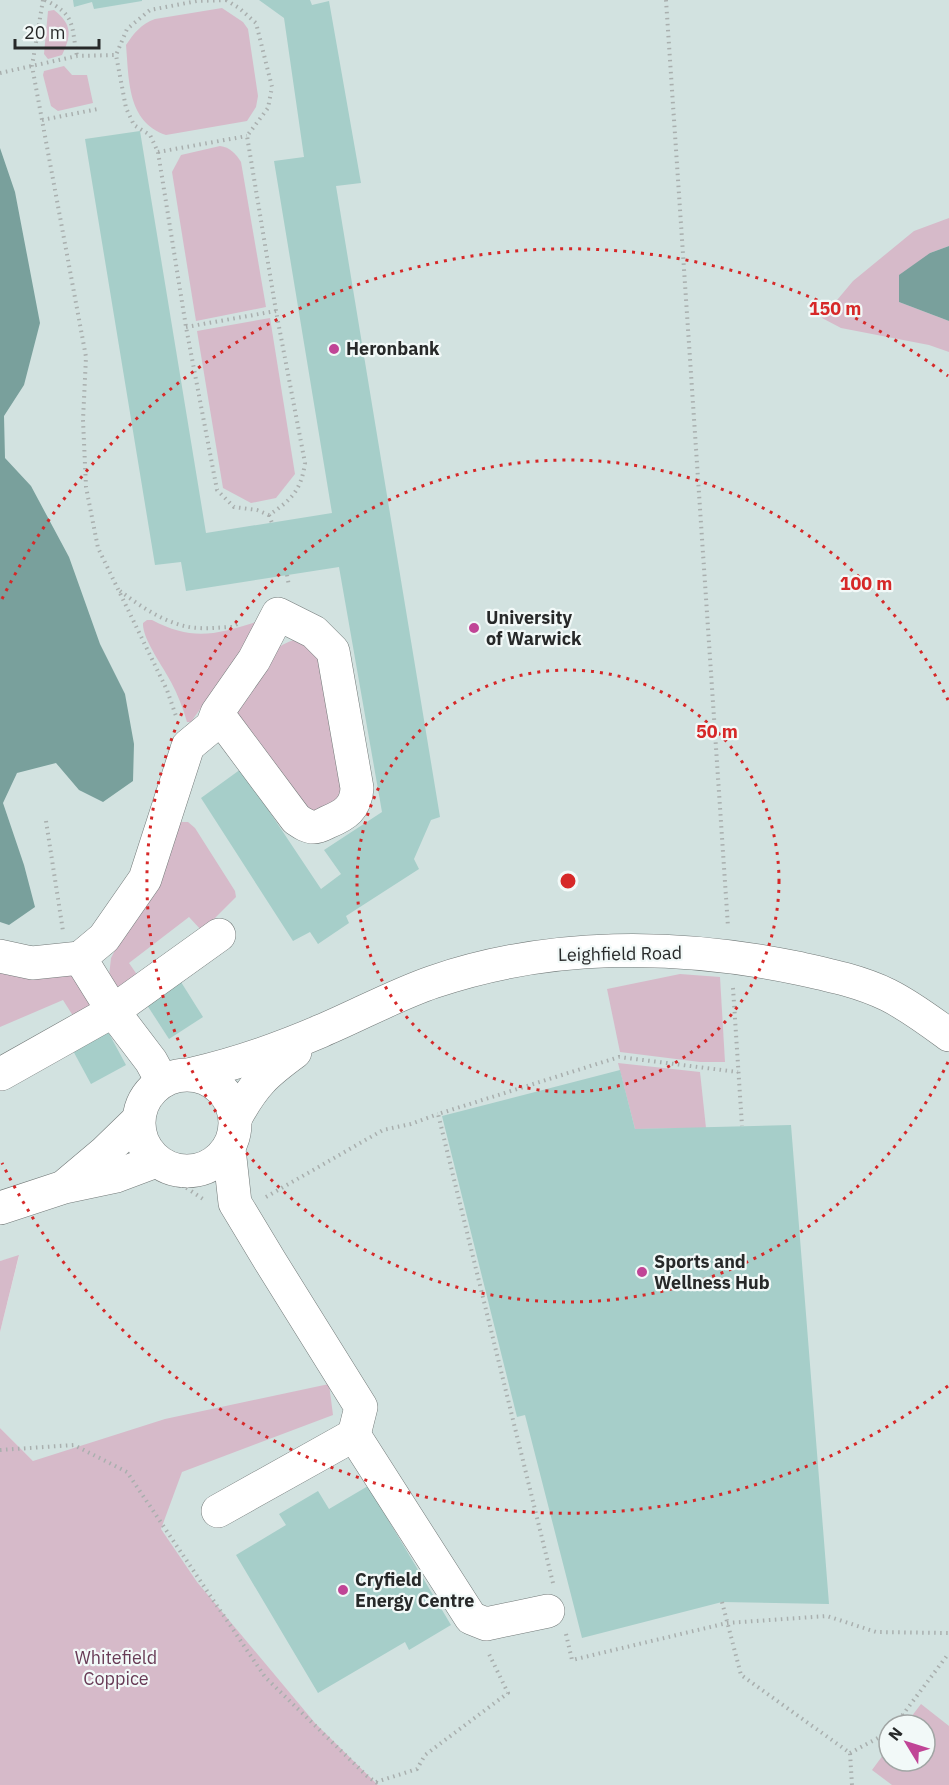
<svg xmlns="http://www.w3.org/2000/svg" width="949" height="1785" font-family="'IBM Plex Sans',sans-serif">
<style>
.built{fill:#d2e2e0;fill-rule:evenodd}
.green{fill:#d6bac9}
.water{fill:#79a09c}
.building{fill:#a6cec9}
.lines{fill:none;stroke-linecap:round;stroke-linejoin:round}
.minor-casing{stroke:#727978;stroke-width:34}
.path{stroke:#a9afae;stroke-width:4;stroke-dasharray:1.5 4.5;stroke-linecap:butt}
.minor{stroke:#fff;stroke-width:33}
.ring{fill:none;stroke:#d62828;stroke-width:3;stroke-dasharray:3 6}
.poi-dot{fill:#c04596;stroke:#f2f9f8;stroke-width:2}
.labels{text-anchor:middle;stroke-width:4.5;stroke-linejoin:round;paint-order:stroke}
.poi-label{font-size:18px;font-weight:bold;fill:#272929;stroke:#f2f9f8;text-anchor:start}
.street-label{font-size:18px;fill:#272929;stroke:#f2f9f8}
.park-label{font-size:18px;fill:#683b56;stroke:#f2f9f8}
.centre{fill:#d62828;stroke:#f2f9f8;stroke-width:3}
.ring-label{font-size:18px;text-anchor:middle;font-weight:bold;fill:#d62828;stroke:#f2f9f8;stroke-width:4.5;stroke-linejoin:round;paint-order:stroke}
</style>
<rect width="100%" height="100%" fill="#e4eceb"/>
<!-- built -->
<path class="built" d="M0 0H949V1785H378L315 1723 33 1461 0 1428V1332L19 1256 0 1261ZM889 1725H925V1761H889Z"/>
<!-- green -->
<g class="green">
<path d="M222 8 243 22 248 29 258 96 256 107 247 121 166 135C127 122 129 79 126 45 134 33 141 24 155 19Z"/>
<path d="M54 10C73 25 71 36 62 55L48 59 44 54 48 11Z"/>
<path d="M64 66 72 75H87L93 103 58 111 51 106 43 75 44 71Z"/>
<path d="M220 146C230 147 236 154 241 162L266 307 196 321 172 172 181 155Z"/>
<path d="M949 218V246L930 253 899 302 949 321V352L929 345 841 328 822 318 853 281 914 231Z"/>
<path d="M270 318 295 474 276 498 251 503 223 488 197 331Z"/>
<path d="M147 620H152C192 641 215 635 256 622L260 624 191 722H187C183 708 178 695 171 682 164 668 142 639 143 623Z"/>
<path d="M299 639 319 649 350 793 314 818 235 721V699C252 678 270 643 299 639Z"/>
<path d="M180 822H188L195 828 235 891 236 897 202 931 189 917 129 963 140 979 120 990 109 976 111 958Z"/>
<path d="M0 972 72 973 93 1009 75 1019 63 1000 0 1027Z"/>
<path d="M680 974 720 977 725 1062H700L620 1052 607 989Z"/>
<path d="M618 1063 700 1072 706 1128 635 1129Z"/>
<path d="M19 1255 0 1332V1261Z"/>
<path d="M329 1384 333 1415 182 1472 161 1529 197 1582 315 1723 378 1785H0V1428L33 1461 165 1419Z"/>
<path d="M921 1704 949 1726V1785H892L872 1770 889 1747V1761H925V1725H905Z"/>
</g>
<!-- water -->
<g class="water">
<path d="M0 148 15 192 40 323 24 385 4 416 5 458 31 486 69 557 100 644 125 694 134 744 133 781 103 802 79 790 56 763 17 773 3 803 24 865 35 907 9 925 0 922Z"/>
<path d="M949 246V321L899 302V275L930 253Z"/>
</g>
<!-- building -->
<g class="building">
<path d="M73 0H142V1L94 9 92 2 74 7Z"/>
<path d="M259 0H310L312 5 329 1 361 183 336 186 440 817 431 820 414 859 419 869 346 916 349 923 318 944 310 932 293 941 201 798 241 769 321 889 341 874 324 850 382 812 339 567 186 591 181 562 155 565 85 139 140 131 206 533 332 513 274 161 304 157 284 18Z"/>
<path d="M181 982 203 1017 169 1039 147 1005Z"/>
<path d="M106 1028 126 1065 91 1084 71 1047Z"/>
<path d="M620 1070 635 1129 791 1125 829 1604 722 1602 582 1638 525 1415 517 1417 442 1116Z"/>
<path d="M368 1486 451 1625 409 1650 405 1642 318 1693 236 1555 286 1525 279 1514 318 1491 329 1509Z"/>
</g>
<g class="lines">
<!-- minor casing -->
<g class="minor-casing">
<g id="minor">
<path d="M0 956 32 963 80 958"/>
<path d="M1 1074 113 1011 219 935"/>
<path d="M192 1074C236 1064 279 1049 321 1031 359 1015 395 995 433 982 550 942 677 943 797 968 829 975 859 981 888 995 910 1006 930 1021 949 1035"/>
<circle cx="187" cy="1123" r="48"/>
<path d="M162 1081 151 1061 113 1011 80 958 104 938 145 879 188 746 212 726 217 713 296 819C302 823 307 827 314 827 319 827 324 824 328 822 345 815 356 808 357 788L333 651 314 632 278 614 254 660 217 713"/>
<path d="M236 1117C254 1084 265 1074 295 1052"/>
<path d="M67 1184 105 1152 138 1120"/>
<path d="M0 1208 64 1187 116 1176 156 1161"/>
<path d="M354 1435 471 1618 486 1624 548 1611"/>
<path d="M218 1511 354 1435 361 1407 270 1261 235 1203 229 1149"/>
</g>
</g>
<!-- path -->
<g class="path">
<path d="M43 0 32 66 86 357 83 420 86 487 98 548 167 690 176 716"/>
<path d="M45 0C76 15 71 25 77 56"/>
<path d="M226 0 239 8 256 23 272 87 268 108 247 136 276 311 305 463C301 491 291 500 269 515L257 510 234 507 217 490 186 327 158 152 150 135 134 125 126 108 116 55 127 29 150 10 197 1Z"/>
<path d="M666 0 728 927"/>
<path d="M0 73 77 56 116 55"/>
<path d="M42 120 98 109"/>
<path d="M158 152 247 136"/>
<path d="M186 327 276 311"/>
<path d="M269 515 272 523"/>
<path d="M287 575 289 586"/>
<path d="M120 591C143 608 170 627 199 628 210 629 221 627 232 627L237 624"/>
<path d="M46 821 63 931"/>
<path d="M733 988 742 1126"/>
<path d="M175 1184 185 1187 203 1199"/>
<path d="M266 1197 383 1130 411 1124 438 1114"/>
<path d="M0 1450 74 1445 127 1472 265 1677 367 1776 380 1785"/>
<path d="M553 1583 438 1114 619 1057 738 1072"/>
<path d="M722 1602 741 1675 850 1753 852 1785"/>
<path d="M566 1634 572 1660 727 1623 827 1616 876 1632 949 1633"/>
<path d="M902 1715 909 1720"/>
<path d="M895 1725 949 1653"/>
<path d="M850 1753 889 1732"/>
<path d="M376 1782 417 1769 425 1755 508 1693 488 1652"/>
</g>
<!-- minor -->
<use href="#minor" class="minor"/>
</g>
<!-- distance rings -->
<g class="ring">
<circle cx="568" cy="881" r="211"/>
<path d="M948 1062A421 421 0 1 1 948 700"/>
<path d="M948 1386A632 632 0 0 1 2 1163M2 599A632 632 0 0 1 948 376"/>
</g>
<!-- markers -->
<g class="poi-dot">
<circle cx="334" cy="349" r="6"/>
<circle cx="474" cy="628" r="6"/>
<circle cx="642" cy="1272" r="6"/>
<circle cx="343" cy="1590" r="6"/>
</g>
<g class="labels">
<!-- poi labels -->
<g class="poi-label">
<text x="346" y="355">Heronbank</text>
<text x="486" y="624">University<tspan x="486" dy="21">of Warwick</tspan></text>
<text x="654" y="1268">Sports and<tspan x="654" dy="21">Wellness Hub</tspan></text>
<text x="355" y="1586">Cryfield<tspan x="355" dy="21">Energy Centre</tspan></text>
</g>
<!-- street labels -->
<g class="street-label">
<text transform="translate(620 954) rotate(-1)" y="6">Leighfield Road</text>
</g>
<!-- park labels -->
<g class="park-label">
<text x="116" y="1664">Whitefield<tspan x="116" dy="21">Coppice</tspan></text>
</g>
</g>
<circle cx="568" cy="881" r="9" class="centre"/>
<g class="ring-label">
<text x="835" y="315">150 m</text>
<text x="866" y="590">100 m</text>
<text x="717" y="738">50 m</text>
</g>
<!-- north arrow -->
<g transform="translate(907 1743) rotate(308)"><circle r="28" fill="#f2f9f8" stroke="#a1a6a5" stroke-width="1.5"/>
<path d="M0-4.5L10 22L0 15L-10 22Z" fill="#c04596"/>
<text y="-9" font-size="16" font-weight="bold" text-anchor="middle" fill="#272929">N</text>
</g>
<!-- scale -->
<path d="M15 39v9h84v-9" fill="none" stroke="#272929" stroke-width="3"/>
<text x="24" y="39" font-size="18" fill="#272929" stroke="#f2f9f8" stroke-width="4.5" paint-order="stroke">20 m</text>
</svg>
